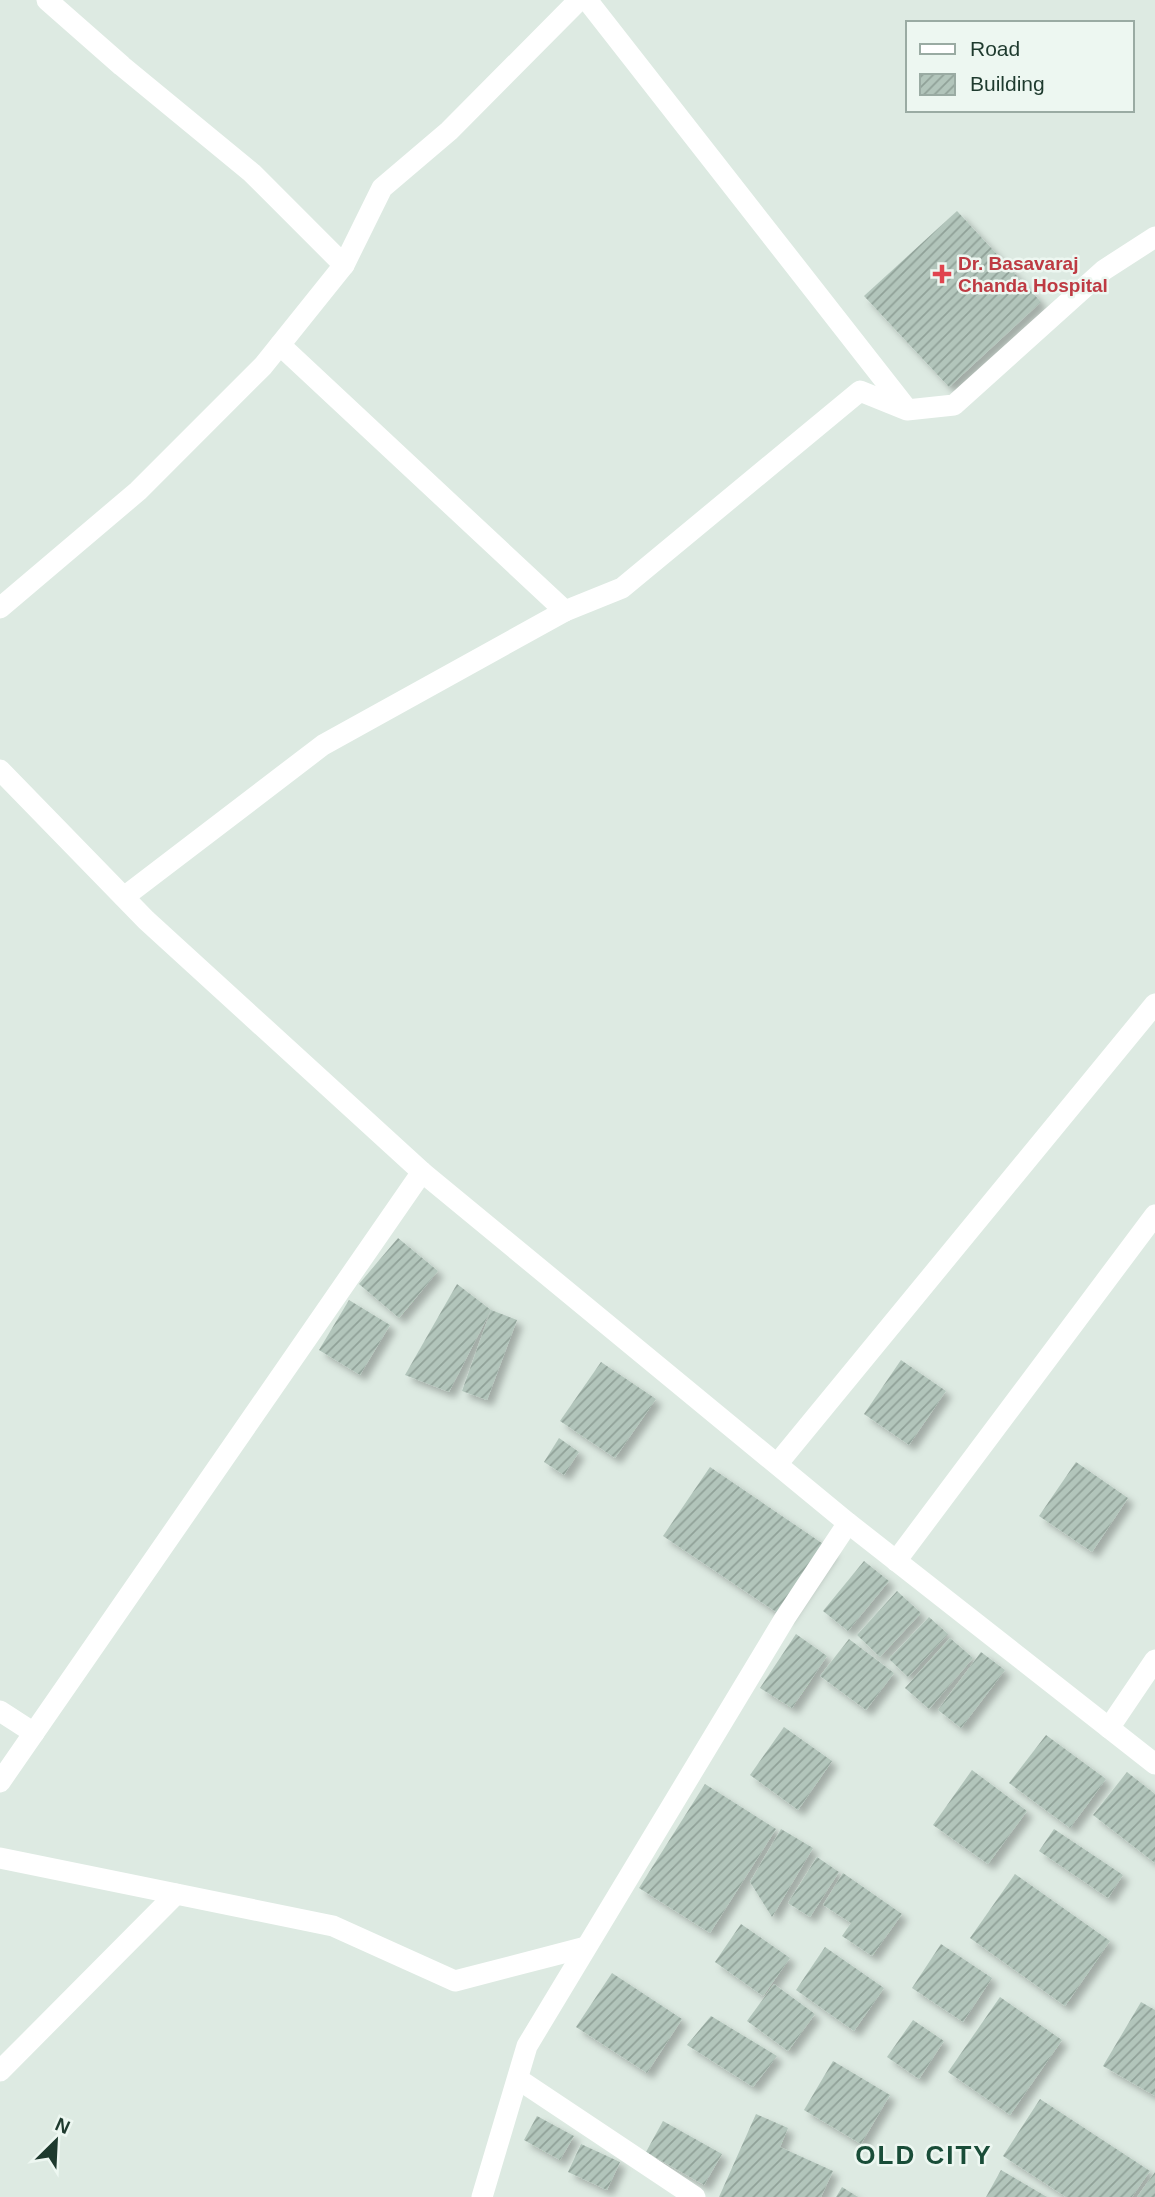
<svg xmlns="http://www.w3.org/2000/svg" width="1155" height="2197" font-family="Helvetica,sans-serif">
<style>
.building{fill:url(#building-hatch);filter:url(#shadow)}
.lines{fill:none;stroke-linecap:round;stroke-linejoin:round}
.minor{stroke:#fff;stroke-width:21}
.health-dot{fill:#e0444e;stroke:#edf7f1;stroke-width:2.5}
.labels{text-anchor:middle;stroke-width:5;stroke-linejoin:round;paint-order:stroke}
.health-label{font-size:19px;font-weight:bold;fill:#be3a42;stroke:#edf7f1;text-anchor:start}
.district-label{font-size:26px;font-weight:bold;letter-spacing:2px;fill:#194d38;stroke:#edf7f1}
</style>
<defs>
<pattern id="building-hatch" width="6" height="6" patternUnits="userSpaceOnUse" patternTransform="scale(1.75)"><rect width="6" height="6" fill="#b2c5bb"/><path d="M-1 1l2-2M0 6l6-6M5 7l2-2" fill="none" stroke="#90a198"/></pattern>
<filter id="shadow"><feDropShadow dx="6" dy="6" stdDeviation="3.5" flood-color="#0004"/></filter>
</defs>
<rect width="100%" height="100%" fill="#ddeae2"/>
<!-- building -->
<g class="building">
<path d="M957 211 1041 302 949 387 864 296Z"/>
<path d="M398 1238 438 1271 399 1318 359 1284Z"/>
<path d="M457 1284 491 1310 449 1392 405 1375Z"/>
<path d="M349 1300 390 1325 360 1375 319 1350Z"/>
<path d="M491 1310 517 1320 487 1400 462 1391Z"/>
<path d="M901 1360 946 1391 909 1445 864 1414Z"/>
<path d="M601 1362 656 1399 615 1458 560 1421Z"/>
<path d="M559 1438 579 1452 564 1475 544 1462Z"/>
<path d="M1076 1462 1128 1498 1092 1552 1039 1516Z"/>
<path d="M710 1467 832 1550 785 1618 663 1536Z"/>
<path d="M864 1561 889 1581 848 1631 823 1611Z"/>
<path d="M897 1591 921 1613 880 1657 857 1635Z"/>
<path d="M929 1617 948 1634 908 1677 889 1659Z"/>
<path d="M796 1634 827 1656 792 1708 760 1688Z"/>
<path d="M950 1638 973 1658 929 1709 905 1688Z"/>
<path d="M849 1639 894 1673 866 1710 820 1676Z"/>
<path d="M981 1652 1005 1670 961 1728 938 1710Z"/>
<path d="M784 1727 832 1761 798 1810 750 1775Z"/>
<path d="M1046 1735 1106 1779 1070 1828 1009 1783Z"/>
<path d="M972 1770 1027 1811 988 1864 933 1825Z"/>
<path d="M1127 1772 1155 1794V1863L1093 1815Z"/>
<path d="M705 1784 776 1829 710 1933 639 1888Z"/>
<path d="M781 1829 813 1848 772 1917 750 1882Z"/>
<path d="M1054 1829 1123 1875 1108 1898 1039 1851Z"/>
<path d="M817 1857 839 1872 810 1917 788 1903Z"/>
<path d="M843 1873 902 1914 872 1956 842 1936 851 1923 823 1905Z"/>
<path d="M1015 1874 1110 1941 1065 2006 970 1938Z"/>
<path d="M741 1924 790 1958 763 1996 715 1962Z"/>
<path d="M941 1944 992 1978 963 2022 912 1988Z"/>
<path d="M825 1947 884 1988 854 2031 796 1990Z"/>
<path d="M612 1973 682 2019 647 2073 576 2027Z"/>
<path d="M774 1984 815 2014 788 2051 747 2021Z"/>
<path d="M1000 1997 1062 2040 1010 2115 948 2072Z"/>
<path d="M1141 2002 1155 2010V2096L1103 2066Z"/>
<path d="M711 2016 777 2056 753 2087 687 2045Z"/>
<path d="M913 2020 944 2041 919 2079 887 2057Z"/>
<path d="M833 2061 890 2095 861 2144 804 2110Z"/>
<path d="M1040 2099 1150 2171 1132 2197H1066L1003 2156Z"/>
<path d="M756 2114 788 2128 780 2147 833 2171 821 2197H719Z"/>
<path d="M537 2116 574 2136 560 2160 524 2140Z"/>
<path d="M663 2121 722 2154 704 2185 646 2152Z"/>
<path d="M581 2144 620 2162 607 2190 568 2172Z"/>
<path d="M1001 2170 1047 2197H986Z"/>
<path d="M1155 2172V2197H1137Z"/>
<path d="M842 2187 858 2197H836Z"/>
</g>
<g class="lines">
<!-- minor -->
<g class="minor">
<path d="M47 0 122 66 252 173 344 265"/>
<path d="M587 0 907 409"/>
<path d="M280 345 565 611"/>
<path d="M0 608 138 491 263 366 344 265 382 188 449 131 579 0"/>
<path d="M0 770 146 920 422 1172 848 1523 1155 1764"/>
<path d="M124 897 323 745 565 611 622 588 860 391 907 410 954 405 1104 270 1155 237"/>
<path d="M778 1463 1155 1004"/>
<path d="M896 1561 1155 1215"/>
<path d="M0 1711 34 1733"/>
<path d="M1109 1728 1155 1660"/>
<path d="M0 1782 422 1172"/>
<path d="M0 1858 333 1926 455 1981 586 1947"/>
<path d="M0 2071 176 1894"/>
<path d="M518 2079 695 2197"/>
<path d="M482 2197 527 2046 785 1618 848 1523"/>
</g>
</g>
<!-- markers -->
<path class="health-dot" d="M938.5 263.5h7v7h7v7h-7v7h-7v-7h-7v-7h7z"/>
<g class="labels">
<!-- health labels -->
<g class="health-label">
<text x="958" y="270">Dr. Basavaraj<tspan x="958" dy="22">Chanda Hospital</tspan></text>
</g>
<!-- district labels -->
<g class="district-label">
<text x="924" y="2164">OLD CITY</text>
</g>
</g>
<!-- legend -->
<rect x="906" y="21" width="228" height="91" fill="#edf7f1" stroke="#9aaba3" stroke-width="2"/>
<rect x="920" y="44" width="35" height="10" fill="#ffffff" stroke="#9aaba3" stroke-width="2"/>
<text x="970" y="56" font-size="21" fill="#1e3a2e">Road</text>
<rect x="920" y="74" width="35" height="21" fill="url(#building-hatch)" stroke="#9aaba3" stroke-width="2"/>
<text x="970" y="91" font-size="21" fill="#1e3a2e">Building</text>
<!-- north arrow -->
<g transform="translate(56 2141) rotate(24)" stroke="#edf7f1" stroke-width="5" paint-order="stroke">
<path d="M0-5L12 26L0 18L-12 26Z" fill="#1e3a2e"/>
<text y="-10" font-size="19" font-weight="bold" text-anchor="middle" fill="#1e3a2e">N</text>
</g>
</svg>
